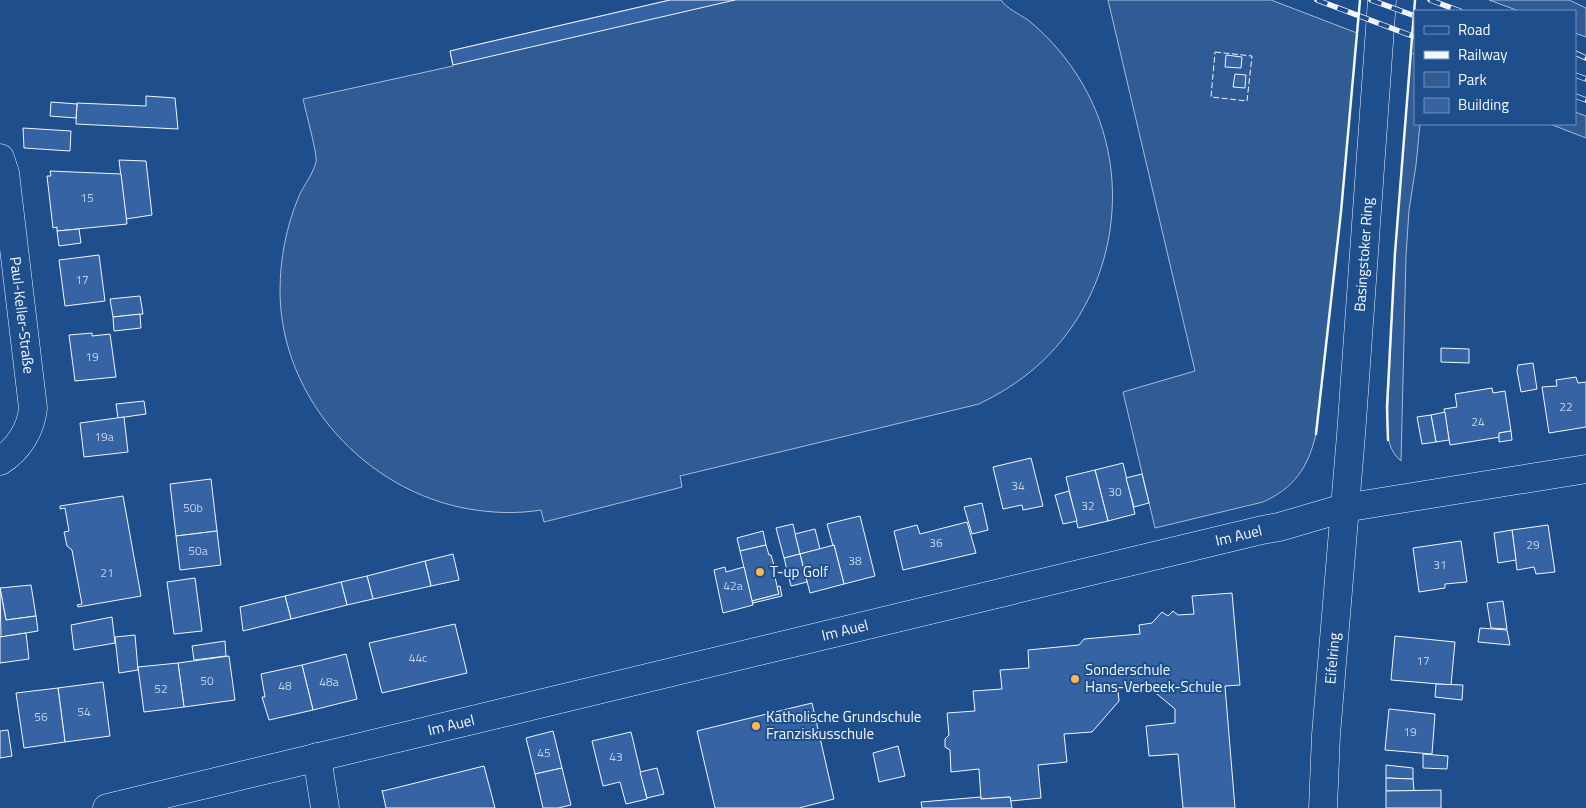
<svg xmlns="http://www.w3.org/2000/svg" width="1586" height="808" font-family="'Titillium Web',sans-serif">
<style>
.green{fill:#305b95;stroke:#a8bbd7}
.building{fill:#3563a3;stroke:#f2f6ff}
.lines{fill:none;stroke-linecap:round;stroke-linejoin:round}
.street-casing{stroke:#f2f6ff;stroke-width:29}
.secondary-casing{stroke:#f2f6ff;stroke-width:29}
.street{stroke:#1f4e8c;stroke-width:28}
.secondary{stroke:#1f4e8c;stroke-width:28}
.rail-casing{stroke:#f2f6ff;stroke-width:5.5}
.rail{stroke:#1f4e8c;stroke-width:4;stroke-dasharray:11;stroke-linecap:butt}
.fence{stroke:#f2f6ff;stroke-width:1;stroke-dasharray:6 2.5;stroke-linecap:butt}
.wall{stroke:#f2f6ff;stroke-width:2.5}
.poi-dot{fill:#ffb74d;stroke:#1f4e8c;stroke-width:2}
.labels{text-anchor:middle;stroke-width:4;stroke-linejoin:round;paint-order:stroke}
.number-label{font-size:12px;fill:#c3d1e8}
.street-label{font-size:15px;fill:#f2f6ff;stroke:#1f4e8c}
.poi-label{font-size:15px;fill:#f2f6ff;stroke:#1f4e8c;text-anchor:start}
</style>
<rect width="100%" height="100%" fill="#1f4e8c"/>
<!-- green -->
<g class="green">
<path d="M670 0H1001C1006 8 1019 14 1028 20 1049 37 1068 59 1082 83 1139 180 1114 308 1025 376 1011 387 995 396 979 404L680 476 682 487 667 491 544 522 541 510C517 514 493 513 469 509 366 491 281 399 280 292 280 259 286 227 299 196 304 185 313 174 316 162 318 156 305 109 303 99L453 66 450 51Z"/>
<path d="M1108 0H1271L1357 33 1341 212 1316 434C1308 468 1294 488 1263 502L1155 528 1123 392 1195 371Z"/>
<path d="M1489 0H1569L1586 8V37L1575 33V11H1519Z"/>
<path d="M1411 53 1415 54V124H1420L1416 165 1409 210 1406 256 1401 461C1389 451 1388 439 1387 424L1395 253Z"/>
<path d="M1575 112 1586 116V138L1550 124H1575Z"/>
</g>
<!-- building -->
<g class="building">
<path d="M670 0H735L453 65 450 51Z"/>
<path d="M1226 55 1242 57 1241 68 1225 67Z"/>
<path d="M1235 74 1246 75 1245 88 1233 87Z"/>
<path d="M146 96 175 98 178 129 76 124 77 103 146 106Z"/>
<path d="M51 102 77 104 76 118 50 116Z"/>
<path d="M23 128 71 131 70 151 24 148Z"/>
<path d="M119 160 146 161 152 215 126 219Z"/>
<path d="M50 171 121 174 127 224 57 231V227L53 228 47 176H51Z"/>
<path d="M79 229 81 243 59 246 57 231Z"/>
<path d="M99 255 105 301 65 306 59 260Z"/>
<path d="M140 296 143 314 113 317 110 299Z"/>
<path d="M140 314 141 328 114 331 113 317Z"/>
<path d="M92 333V336L110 334 116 377 75 381 69 335Z"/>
<path d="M1441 348 1469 349V363L1441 362Z"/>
<path d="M1533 363 1537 389 1521 392 1517 371 1518 365Z"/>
<path d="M1576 377 1578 383 1586 382V427L1549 433 1542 387 1557 386 1556 380Z"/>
<path d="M1492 388 1493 393 1505 391 1511 431 1499 433 1500 437 1450 445 1444 409 1457 407 1455 394Z"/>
<path d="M144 401 146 414 118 418 116 404Z"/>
<path d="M1445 412 1449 440 1436 442 1431 415Z"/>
<path d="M1431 415 1436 442 1422 444 1417 417Z"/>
<path d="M124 417 128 452 84 457 80 423Z"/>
<path d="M1511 431 1512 440 1499 442V433Z"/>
<path d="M1031 458 1043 506 1023 510 1022 505 1003 509 993 467Z"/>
<path d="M1123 463 1135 514 1108 521 1095 470Z"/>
<path d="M1095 470 1108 521 1078 528 1066 477Z"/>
<path d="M1142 474 1149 503 1134 507 1126 478Z"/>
<path d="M211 479 217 531 176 536 170 484Z"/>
<path d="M1069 491 1077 521 1063 524 1055 495Z"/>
<path d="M123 496 141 596 78 607 77 605 82 604 72 550 67 546 64 532 69 531 65 508 60 509V506Z"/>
<path d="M982 503 988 530 972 534 964 507Z"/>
<path d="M860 516 875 576 844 584 834 545 833 546 827 524Z"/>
<path d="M967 522 976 553 903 570 894 531 917 525 920 534Z"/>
<path d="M793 524 800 554 784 558 776 528Z"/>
<path d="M1548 525 1555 572 1536 574 1534 567 1517 570 1512 530Z"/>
<path d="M815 529 820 549 800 554 795 534Z"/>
<path d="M1512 530 1516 560 1498 563 1494 533Z"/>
<path d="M217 531 221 565 180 570 176 536Z"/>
<path d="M763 531 766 545 740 551 737 538Z"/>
<path d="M1461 541 1467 582 1445 584V588L1419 592 1413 548Z"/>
<path d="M766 545 769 555H771L775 569H773L779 594 752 601 740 551Z"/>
<path d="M834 545 844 584 810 593 800 554Z"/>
<path d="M453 554 459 580 431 586 425 561Z"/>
<path d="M800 554 807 582 791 586 784 558Z"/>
<path d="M425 561 431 586 373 599 367 576Z"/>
<path d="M725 567 726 572 744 567 753 605 723 613 714 570Z"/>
<path d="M367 576 373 599 347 605 341 582Z"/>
<path d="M195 578 202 631 174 634 167 582Z"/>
<path d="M341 582 347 605 291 619 285 596Z"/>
<path d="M31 585 36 616 6 620 0 588Z"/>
<path d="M780 586 782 596 753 603 752 601 779 594 777 587Z"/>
<path d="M0 588 6 620 36 616 38 631 1 637Z"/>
<path d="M1232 593 1240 685 1225 686 1235 808H1183L1178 754 1149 756 1146 726 1175 723V709L1145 684 1122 686 1118 691 1119 701 1092 732 1064 734 1067 762 1038 765 1041 798 1011 801 1010 797 981 799 979 769 951 772 950 750 945 747V739L949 735 947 713 975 711 973 691 1002 689 1000 670 1029 668 1028 650 1079 645 1084 639 1140 634 1139 625 1152 623 1162 612 1168 616 1173 611 1178 615 1194 614 1192 596Z"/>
<path d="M285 596 291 619 243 631 240 607Z"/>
<path d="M1503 601 1507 629 1491 628 1487 603Z"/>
<path d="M112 617 115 643 74 650 71 625Z"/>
<path d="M455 624 467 673 382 693 369 643Z"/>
<path d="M1480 628 1507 630 1510 645 1478 642Z"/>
<path d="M26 633 29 659 0 663V637Z"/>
<path d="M135 635 138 670 119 673 115 637Z"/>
<path d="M1395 636 1455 642 1451 685 1391 680Z"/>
<path d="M225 641 226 656 194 660 192 646Z"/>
<path d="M346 654 357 699 313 710 302 665Z"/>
<path d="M229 656 235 700 184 707 178 663Z"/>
<path d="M178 663 184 707 144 712 138 667Z"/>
<path d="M302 665 313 710 269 720 262 697H265L261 674Z"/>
<path d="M103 682 110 736 65 742 58 688Z"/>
<path d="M1436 684 1463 685 1462 700 1435 697Z"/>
<path d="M58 688 65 742 24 748 16 693Z"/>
<path d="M812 703 834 799 799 808H715L697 731Z"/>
<path d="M1389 709 1435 714 1432 754 1385 750Z"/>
<path d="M8 730 12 756 0 758V731Z"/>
<path d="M553 731 562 768 535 774 526 738Z"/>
<path d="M631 732 647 799 626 804 620 782 603 786 592 741Z"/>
<path d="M898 746 905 776 879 782 873 753Z"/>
<path d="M1423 754 1448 756 1447 769 1423 768Z"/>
<path d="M1386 765 1413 768V779L1386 778Z"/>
<path d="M484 766 495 808H386L382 790 383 791Z"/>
<path d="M562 768 571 805 558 808H543L535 774Z"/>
<path d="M657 768 664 794 647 798 640 772Z"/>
<path d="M1386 778 1413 779 1414 791H1386Z"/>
<path d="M1441 790V808H1386V791Z"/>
<path d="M981 797V799L1010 797 1012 808H922L921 802Z"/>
</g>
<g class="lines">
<!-- street casing -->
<g class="street-casing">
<g id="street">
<path id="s1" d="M0 158 5 173 33 408C31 429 19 449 0 461"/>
<path d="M317 757 325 808"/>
<path id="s2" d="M107 808 1262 530 1279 527 1344 508 1586 469"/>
</g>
</g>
<!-- secondary casing -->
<g class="secondary-casing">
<g id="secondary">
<path id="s3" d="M1323 808 1326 735 1351 435 1382 0"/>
</g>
</g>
<!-- street -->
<use href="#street" class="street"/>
<!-- secondary -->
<use href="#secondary" class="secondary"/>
<!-- rail casing -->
<g class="rail-casing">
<g id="rail">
<path d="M1317 0 1415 37"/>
<path d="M1371 0 1415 16"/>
<path d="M1430 0 1460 11"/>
<path d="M1575 53 1586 58"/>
<path d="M1575 75 1586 79"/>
<path d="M1575 96 1586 100"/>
</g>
</g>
<!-- rail -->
<use href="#rail" class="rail"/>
<!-- fence -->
<path class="fence" d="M1215 52 1252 56 1247 101 1211 97Z"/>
<!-- wall -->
<g class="wall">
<path d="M1316 434 1341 212 1360 0"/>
<path d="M1388 440 1387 407 1395 253 1415 0"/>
</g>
</g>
<!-- markers -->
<g class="poi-dot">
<circle cx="760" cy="572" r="5"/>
<circle cx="1075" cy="679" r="5"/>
<circle cx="756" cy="726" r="5"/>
</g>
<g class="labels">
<!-- number labels -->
<g class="number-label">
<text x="87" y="202">15</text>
<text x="82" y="284">17</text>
<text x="92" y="361">19</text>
<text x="1566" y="411">22</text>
<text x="1478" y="426">24</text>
<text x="104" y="441">19a</text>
<text x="1018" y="490">34</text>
<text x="1115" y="496">30</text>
<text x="1088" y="510">32</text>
<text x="193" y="512">50b</text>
<text x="936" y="547">36</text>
<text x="1533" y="549">29</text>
<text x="198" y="555">50a</text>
<text x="855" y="565">38</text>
<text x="1440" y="569">31</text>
<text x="107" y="577">21</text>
<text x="733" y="590">42a</text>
<text x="418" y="662">44c</text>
<text x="1423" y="665">17</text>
<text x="207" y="685">50</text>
<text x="329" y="686">48a</text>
<text x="285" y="690">48</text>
<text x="161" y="693">52</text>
<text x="84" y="716">54</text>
<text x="41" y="721">56</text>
<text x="1410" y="736">19</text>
<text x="544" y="757">45</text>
<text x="616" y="761">43</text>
</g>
<!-- street labels -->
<g class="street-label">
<text dy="5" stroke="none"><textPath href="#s3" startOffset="555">Basingstoker Ring</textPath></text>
<text dy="5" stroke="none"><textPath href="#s1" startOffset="159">Paul-Keller-Straße</textPath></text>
<text dy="5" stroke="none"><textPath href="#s2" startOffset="1164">Im Auel</textPath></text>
<text dy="5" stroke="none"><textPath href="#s2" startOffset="759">Im Auel</textPath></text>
<text dy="5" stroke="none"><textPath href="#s3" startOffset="150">Eifelring</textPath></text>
<text dy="5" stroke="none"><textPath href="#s2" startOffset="354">Im Auel</textPath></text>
</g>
<!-- poi labels -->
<g class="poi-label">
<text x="770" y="577">T-up Golf</text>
<text x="1085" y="675">Sonderschule<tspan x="1085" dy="17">Hans-Verbeek-Schule</tspan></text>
<text x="766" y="722">Katholische Grundschule<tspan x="766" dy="17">Franziskusschule</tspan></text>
</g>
</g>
<!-- legend -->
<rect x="1414" y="10" width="162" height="115" fill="#1f4e8c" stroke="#7391ba"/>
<rect x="1424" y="26" width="25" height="8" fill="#1f4e8c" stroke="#7391ba"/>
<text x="1458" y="35" font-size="15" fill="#f2f6ff">Road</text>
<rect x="1424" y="51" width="25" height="8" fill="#f2f6ff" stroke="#7391ba"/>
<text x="1458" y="60" font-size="15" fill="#f2f6ff">Railway</text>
<rect x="1424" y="72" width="25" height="15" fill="#305b95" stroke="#7391ba"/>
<text x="1458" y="85" font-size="15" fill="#f2f6ff">Park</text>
<rect x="1424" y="98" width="25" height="15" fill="#3563a3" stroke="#7391ba"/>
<text x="1458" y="110" font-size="15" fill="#f2f6ff">Building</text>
</svg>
